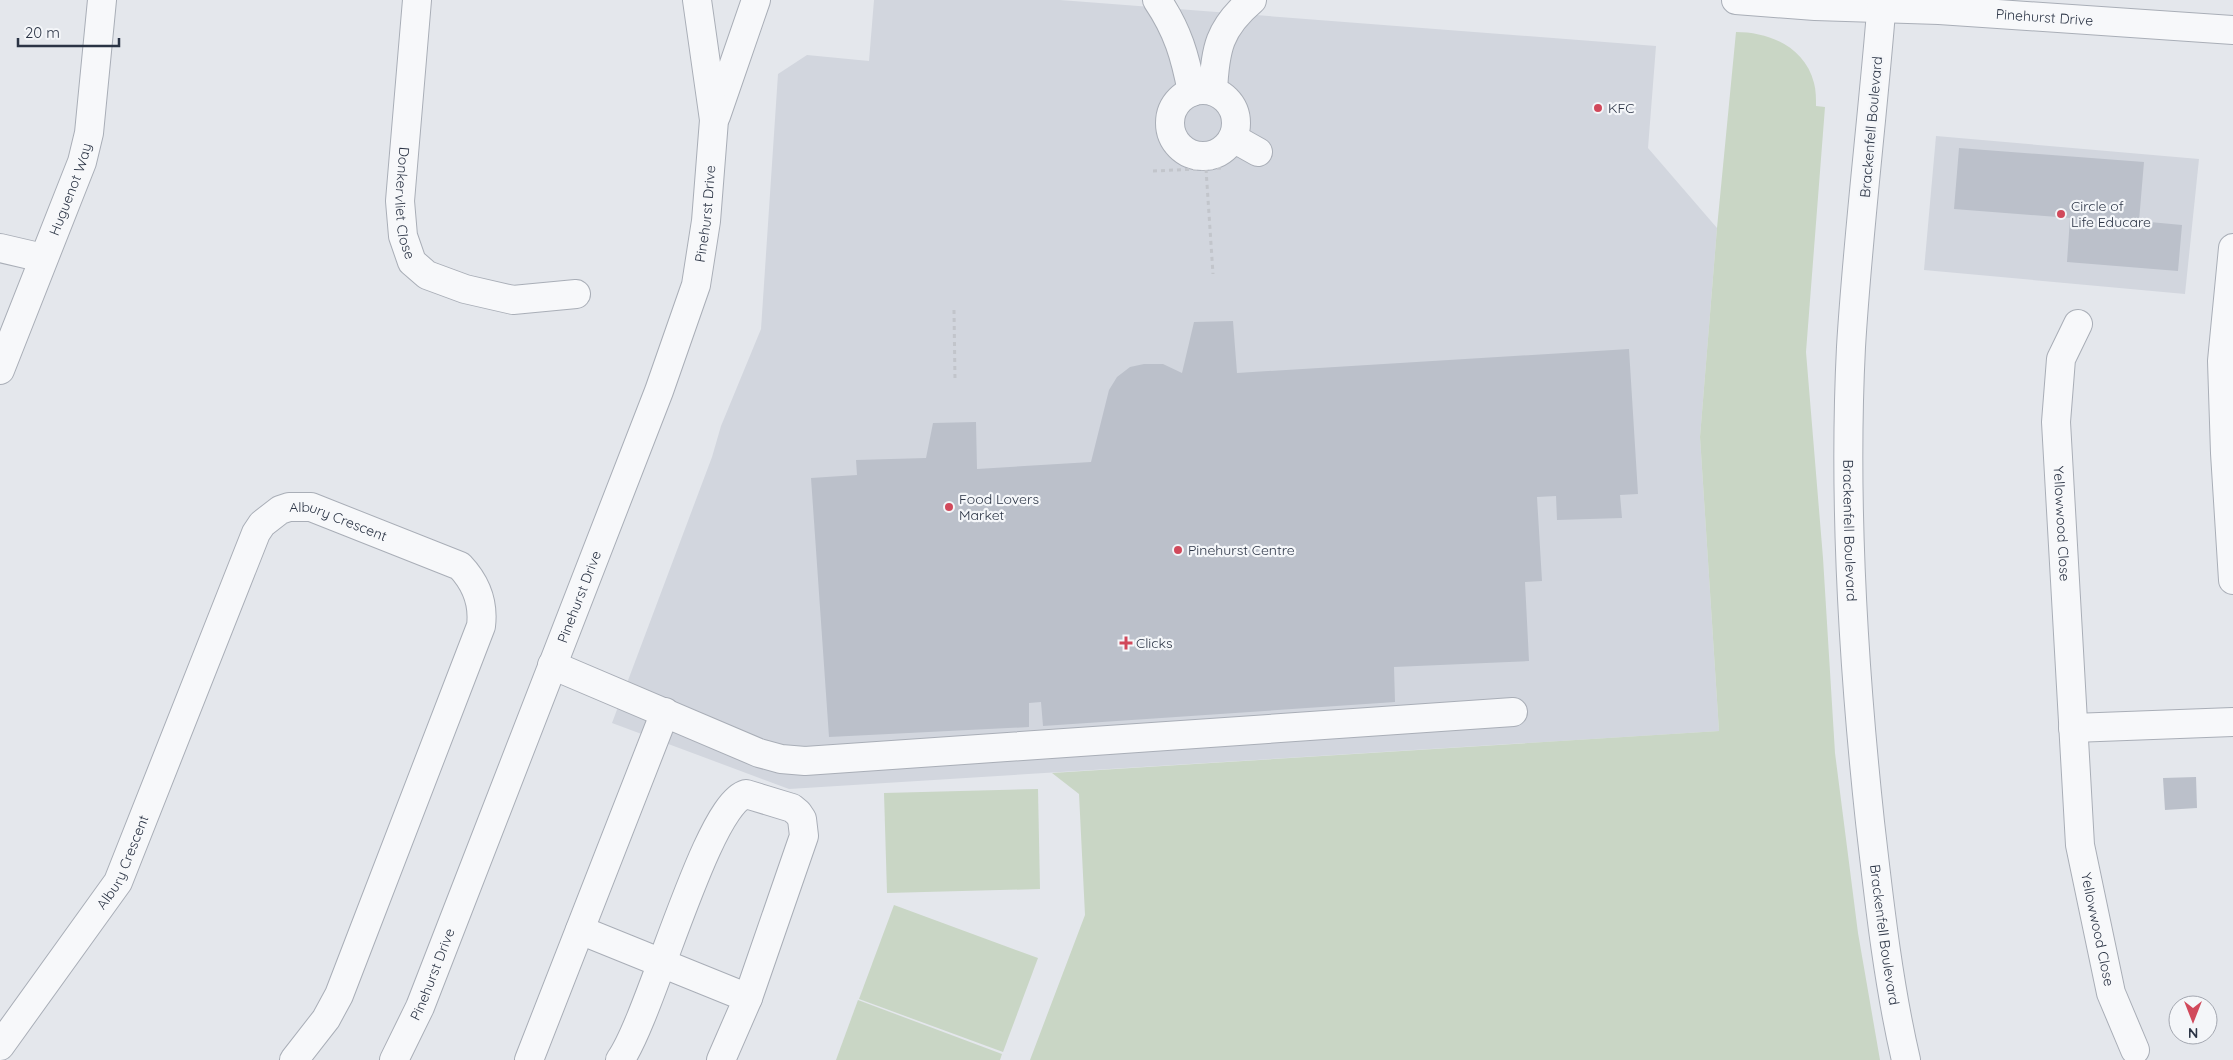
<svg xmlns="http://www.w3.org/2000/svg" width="2233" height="1060" font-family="Quicksand,sans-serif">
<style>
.built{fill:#d2d6de}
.green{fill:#c9d6c5}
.building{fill:#bbc0ca}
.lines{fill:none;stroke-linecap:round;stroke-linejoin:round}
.minor-casing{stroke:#a9aeb7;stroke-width:30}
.path{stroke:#c2c5cb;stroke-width:3;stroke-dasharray:4 4;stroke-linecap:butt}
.minor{stroke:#f7f8fa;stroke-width:28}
.poi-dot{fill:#d1495b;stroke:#f4f6f9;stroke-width:2}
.labels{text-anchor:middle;stroke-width:4.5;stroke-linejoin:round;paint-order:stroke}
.street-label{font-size:14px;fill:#2b3445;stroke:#f4f6f9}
.poi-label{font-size:14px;fill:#2b3445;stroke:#f4f6f9;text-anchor:start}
</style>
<rect width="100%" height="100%" fill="#e4e7ec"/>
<!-- built -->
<g class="built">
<path d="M874 0H1060L1656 46 1648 148 1717 228 1700 437 1719 731 789 789 612 723 712 457 721 426 761 329 778 74 807 55 869 61Z"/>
<path d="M1936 136 2199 159 2185 294 1924 270Z"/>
</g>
<!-- green -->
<g class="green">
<path d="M1736 32C1769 32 1805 47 1814 83 1816 90 1816 99 1816 106L1825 107 1806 352 1823 558 1835 753 1858 933 1880 1060H1030L1085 915 1079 794 1052 773 1719 731 1700 437 1717 228Z"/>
<path d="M1038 789 1040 889 887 893 884 793Z"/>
<path d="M894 905 1038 958 1003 1052 859 999Z"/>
<path d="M858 1000 1002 1054 1000 1060H836Z"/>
</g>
<!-- building -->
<g class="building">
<path d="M1959 148 2144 162 2139 221 2182 225 2178 271 2067 262 2070 218 1954 209Z"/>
<path d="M1233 321 1237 373 1629 349 1638 494 1620 495 1622 518 1557 520 1556 496 1537 497 1542 581 1525 582 1529 661 1394 667 1395 702 1043 726 1041 702 1029 703V727L829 737 811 478 857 475 856 460 926 458 933 423 976 422 977 469 1091 462 1109 390 1117 377 1130 367 1144 364H1163L1182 373 1194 322Z"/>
<path d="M2196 777 2197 808 2165 810 2163 778Z"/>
</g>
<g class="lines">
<!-- minor casing -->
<g class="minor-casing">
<g id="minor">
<path id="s1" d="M417 0 400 201 403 236 412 262 427 275 465 289 513 300 576 294"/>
<path d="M1157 0C1178 31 1185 56 1192 92"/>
<path id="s2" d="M1736 0 1815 6 1939 10 2233 30"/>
<path id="s3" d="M1882 0C1873 115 1858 231 1851 347 1843 505 1853 664 1870 822 1879 900 1888 983 1906 1060"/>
<circle cx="1203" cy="123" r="33"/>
<path d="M1213 91C1215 49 1219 28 1252 0"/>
<path d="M716 116 756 0"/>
<path d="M1233 138 1258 152"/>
<path d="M0 248 43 258"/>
<path d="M2233 248 2222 361 2225 453 2233 580"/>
<path id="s4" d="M2078 324 2061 359 2056 422 2080 845 2111 993 2135 1050"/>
<path id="s5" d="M0 370 82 162 89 133 102 0"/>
<path d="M552 665 759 753 781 759 805 761 1513 712"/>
<path d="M2073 728 2233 722"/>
<path d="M580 930 748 998 721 1060"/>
<path id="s6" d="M0 1046 118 882 256 533 262 524 280 510 289 507H311L460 566C476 583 484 602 481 626L339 995 326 1019 294 1060"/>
<path id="s7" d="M394 1060 420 1007 659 391 696 285 706 221 714 120 697 0"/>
<path d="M529 1060 665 712"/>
<path d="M620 1060C651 1017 706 805 746 794L792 808 798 813 802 819 804 836 748 998"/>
</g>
</g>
<!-- path -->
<g class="path">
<path d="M1206 169 1213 274"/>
<path d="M1153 171 1221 168"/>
<path d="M954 310 955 380"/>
</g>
<!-- minor -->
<use href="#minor" class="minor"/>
</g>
<!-- markers -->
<g class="poi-dot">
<circle cx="1598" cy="108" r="5"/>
<circle cx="2061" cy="214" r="5"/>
<circle cx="949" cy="507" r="5"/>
<circle cx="1178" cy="550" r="5"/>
<path d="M1123.5 635.5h5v5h5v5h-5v5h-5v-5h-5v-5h5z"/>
</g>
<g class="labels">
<!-- street labels -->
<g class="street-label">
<text dy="5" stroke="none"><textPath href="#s2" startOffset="309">Pinehurst Drive</textPath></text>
<text transform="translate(1871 127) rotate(-85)" y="5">Brackenfell Boulevard</text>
<text dy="5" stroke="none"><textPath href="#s5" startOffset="194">Huguenot Way</textPath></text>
<text dy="5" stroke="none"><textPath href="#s1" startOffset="204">Donkervliet Close</textPath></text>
<text dy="5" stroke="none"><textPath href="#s7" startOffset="904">Pinehurst Drive</textPath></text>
<text dy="5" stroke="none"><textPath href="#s6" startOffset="672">Albury Crescent</textPath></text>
<text dy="5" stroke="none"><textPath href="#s4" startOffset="204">Yellowwood Close</textPath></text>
<text dy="5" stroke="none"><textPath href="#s3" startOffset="532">Brackenfell Boulevard</textPath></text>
<text dy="5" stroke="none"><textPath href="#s7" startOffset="499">Pinehurst Drive</textPath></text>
<text dy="5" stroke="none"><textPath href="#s6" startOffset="222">Albury Crescent</textPath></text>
<text dy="5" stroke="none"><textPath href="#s4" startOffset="612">Yellowwood Close</textPath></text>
<text dy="5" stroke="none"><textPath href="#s3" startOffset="938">Brackenfell Boulevard</textPath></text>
<text dy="5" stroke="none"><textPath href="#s7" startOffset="94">Pinehurst Drive</textPath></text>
</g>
<!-- poi labels -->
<g class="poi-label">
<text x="1608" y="113">KFC</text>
<text x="2071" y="211">Circle of<tspan x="2071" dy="16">Life Educare</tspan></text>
<text x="959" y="504">Food Lovers<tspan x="959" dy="16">Market</tspan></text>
<text x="1188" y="555">Pinehurst Centre</text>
<text x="1136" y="648">Clicks</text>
</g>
</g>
<!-- north arrow -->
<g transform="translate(2193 1020) rotate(180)"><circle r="24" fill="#f4f6f9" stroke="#a4a8b1"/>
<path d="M0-4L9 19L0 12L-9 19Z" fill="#d1495b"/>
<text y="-8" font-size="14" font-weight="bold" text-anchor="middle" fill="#2b3445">N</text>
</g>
<!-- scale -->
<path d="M18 38v8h101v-8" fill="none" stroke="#2b3445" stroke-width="2.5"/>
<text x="25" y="38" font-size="15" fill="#2b3445" stroke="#f4f6f9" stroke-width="4" paint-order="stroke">20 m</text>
</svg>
